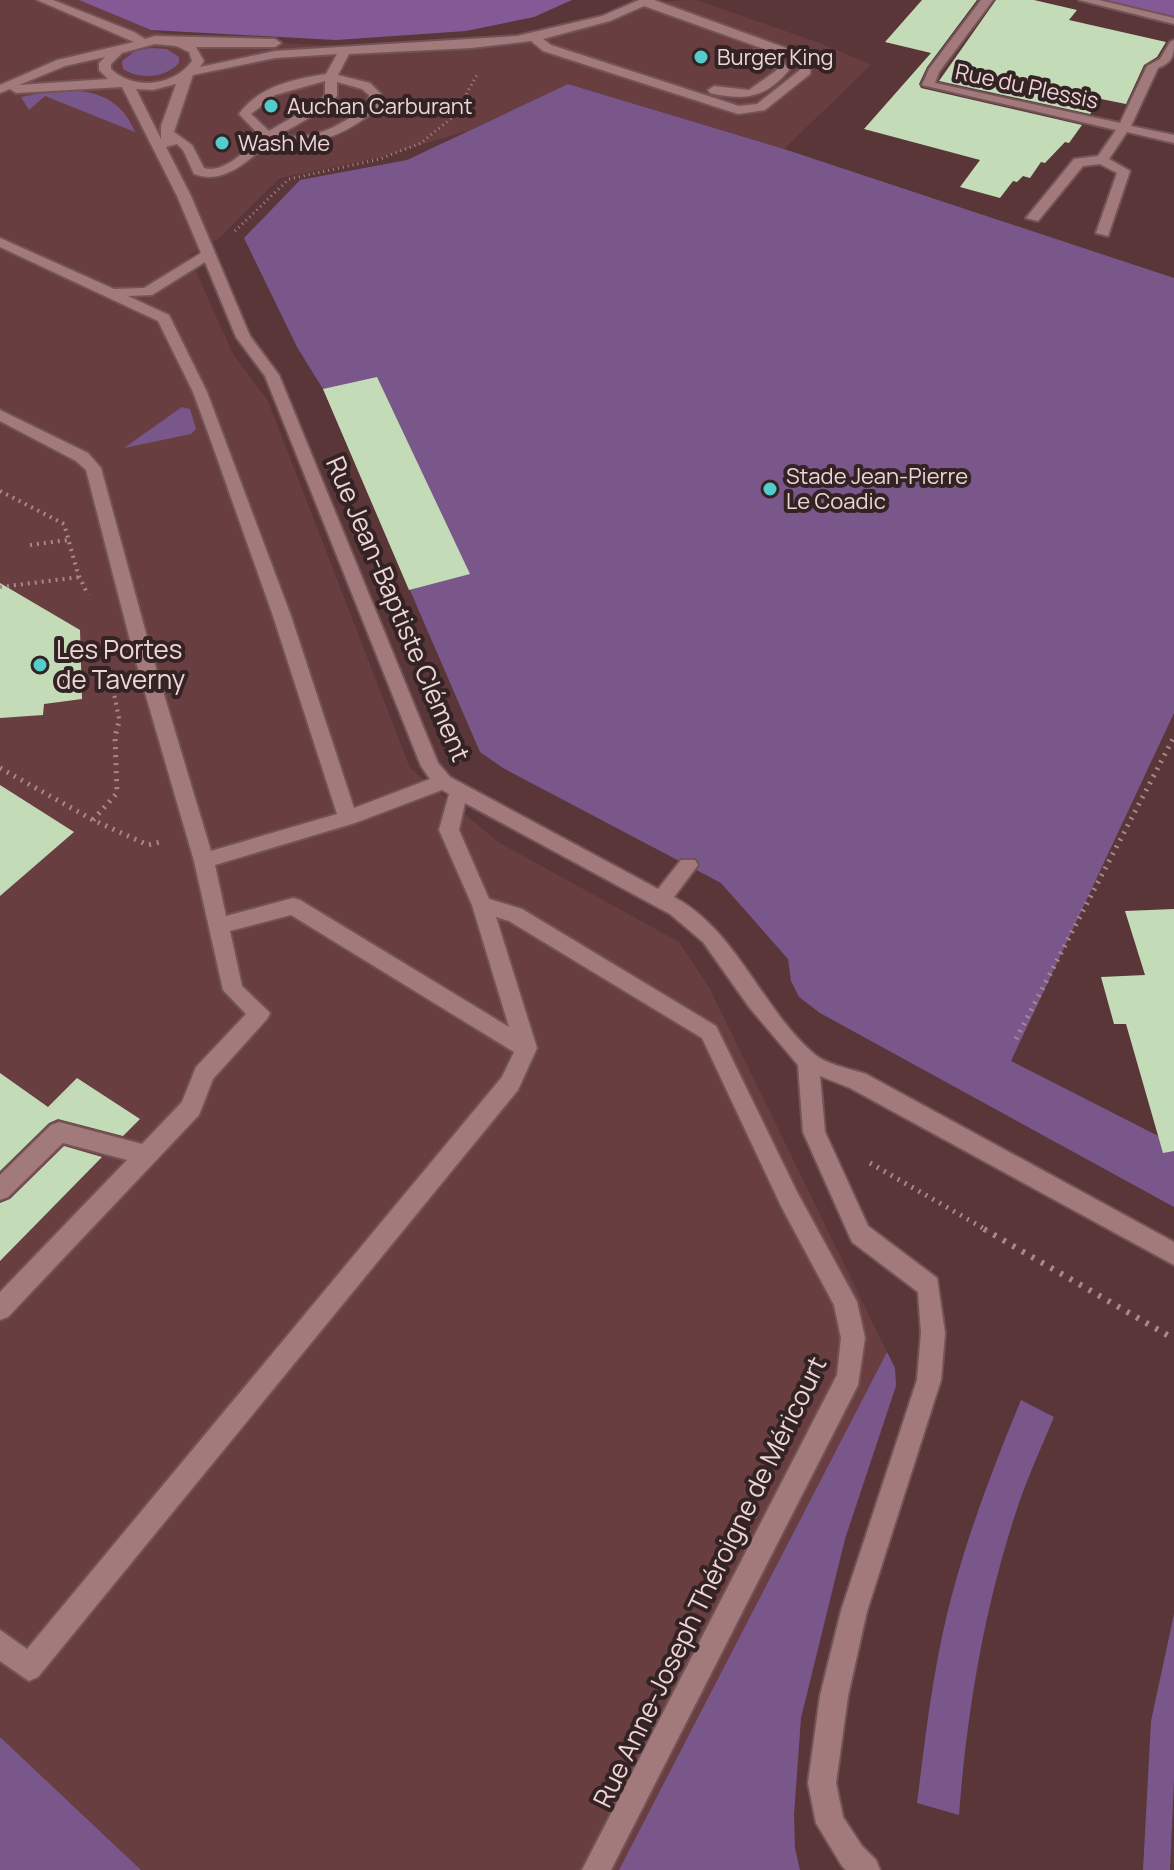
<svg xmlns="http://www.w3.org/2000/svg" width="1174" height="1870" font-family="Manrope,sans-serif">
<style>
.built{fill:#693e41}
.green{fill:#7a578b}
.forest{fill:#845a96}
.building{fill:#c4dbb8}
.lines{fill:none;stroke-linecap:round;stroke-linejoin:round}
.minor-casing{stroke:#725457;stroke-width:4}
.path-far3{stroke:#a7898b;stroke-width:3;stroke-dasharray:1 4;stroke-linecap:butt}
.path-far2{stroke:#a7898b;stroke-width:4;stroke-dasharray:2 5;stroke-linecap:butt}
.path-far1{stroke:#a7898b;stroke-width:5;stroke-dasharray:2 6;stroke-linecap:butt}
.path{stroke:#a7898b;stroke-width:6;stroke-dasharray:3 8;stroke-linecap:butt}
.minor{fill:#a37a7c;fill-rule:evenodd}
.poi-dot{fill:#52cdcc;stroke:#342324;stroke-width:3}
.labels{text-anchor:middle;stroke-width:8;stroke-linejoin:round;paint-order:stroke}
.far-poi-label{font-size:22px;fill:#edd5d6;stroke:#342324;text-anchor:start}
.far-street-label{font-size:22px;fill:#edd5d6;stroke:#342324}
.street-label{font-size:26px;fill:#edd5d6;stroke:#342324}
.poi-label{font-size:26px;fill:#edd5d6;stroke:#342324;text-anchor:start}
</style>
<rect width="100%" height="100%" fill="#5a3638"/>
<!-- built -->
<path class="built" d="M0 0H79L151 30 183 38 375 48 486 44 596 20 644 2 696 0 820 43 871 65 784 149 568 84 470 130 378 158 280 178 219 238 189 256 233 354 268 401 410 768 498 842 679 942 709 987 887 1352 619 1870H141L0 1737Z"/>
<!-- green -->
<g class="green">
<path d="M151 48 167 49 179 57V63C165 78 140 80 123 69L122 61 135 51Z"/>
<path d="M568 84 784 149 1174 278V713L1011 1061 1174 1144V1207L820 1013 799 997 791 981 788 959 721 883 503 768 480 752 323 389 297 347 244 238 300 180 407 160Z"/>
<path d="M57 90C93 89 121 97 135 132L45 96 29 110 21 97Z"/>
<path d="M182 407 190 409 196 429 191 434 124 448Z"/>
<path d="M887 1352 895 1368 896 1386 845 1539 801 1718 794 1815 795 1848 800 1870H619Z"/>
<path d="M1021 1400 1054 1417C1042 1446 1029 1474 1019 1503 985 1603 967 1710 959 1815L917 1803C926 1732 934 1660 953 1591 971 1525 995 1463 1021 1400Z"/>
<path d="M1174 1614V1780L1170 1870H1143L1151 1721Z"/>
<path d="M0 1737 141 1870H0Z"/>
</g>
<!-- forest -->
<g class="forest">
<path d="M79 0H572L534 17 466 31 336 40 151 30Z"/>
<path d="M1085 0H1174V21Z"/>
</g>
<!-- building -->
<g class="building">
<path d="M922 0H977L927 67 919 84 921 88 1082 125 1069 143 1065 142 1045 163 1041 162 1030 178 1023 176 1017 182 1013 181 1000 198 960 187 980 160 864 129 931 53 885 42Z"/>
<path d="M996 0H1034L1077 10 1069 20 1166 42 1157 57 1144 65 1126 104 1101 99 1090 114 939 81Z"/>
<path d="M377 377 470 574 409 590 323 389Z"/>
<path d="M0 583 80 630 82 699 44 704 43 715 0 718Z"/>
<path d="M0 785 74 832 0 896Z"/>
<path d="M1174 909V1151L1163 1153 1126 1024H1114L1101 977 1145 975 1125 911Z"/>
<path d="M0 1073 48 1107 77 1078 140 1119 123 1136 58 1119 49 1123 0 1171Z"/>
<path d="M64 1146 102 1157 0 1261V1203L10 1199Z"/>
</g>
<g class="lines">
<!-- minor casing -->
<g class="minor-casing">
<g id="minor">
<path d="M37 0H53L134 32 145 39 155 36 275 39 281 43 275 47H196L204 61 200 67 275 51 517 36 602 16 639 0H654L800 53 811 62 810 74 765 110 738 114 543 51 531 41 471 48 349 54 338 75 370 83 381 94 378 108C347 134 312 150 271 141 250 159 224 186 194 174L183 150 177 144 166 147 191 196 250 336 279 375 438 763 450 777 658 889 681 860H695L698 865 674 897C737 931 761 1008 814 1054 826 1064 850 1069 866 1074L1174 1242V1265L850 1088 820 1076 825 1132 868 1226 937 1278 945 1333 941 1380 867 1611 848 1696 836 1783 843 1817 862 1846 876 1860 880 1870H846L842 1866 816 1823 808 1783 820 1696 841 1611 917 1380 921 1333 918 1292 852 1242 803 1132 798 1065 749 1007 703 942 670 914 465 803 459 830 489 899 522 909 716 1026 797 1192 857 1302 865 1338 858 1385 611 1870H582L837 1375 841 1338 834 1305 781 1206 702 1038 509 921 496 917 537 1048 518 1090 38 1677 29 1681 0 1661V1630L27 1649 502 1077 514 1052 291 915 230 931 242 986 270 1013 267 1019 213 1079 199 1115 8 1317 0 1320V1292L127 1160 63 1143 8 1197 0 1200V1175L51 1125 59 1122 142 1144 182 1102 196 1067 246 1014 223 990 194 861 132 648 86 470 76 461 0 421V410L88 453 101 468 150 648 211 851 337 814 273 616 211 441 193 392 158 321 0 247V238L114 289 144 288 201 253 177 196 122 87 16 93 10 89 0 93V85L57 60 134 42ZM644 6 792 59 799 63 800 70 757 104 739 106 551 45 543 39 610 21ZM155 44 176 46 189 52 192 61C174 86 134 91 111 69V64L122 53ZM337 54 326 74C294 79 259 86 239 114L261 137C247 149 224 174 204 168L192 145 174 132 193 75 275 58ZM105 57 99 63V70L108 79 19 85 65 66ZM325 81V95L320 101 269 131 251 114 275 95ZM337 82 362 89 369 95 368 104C343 125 313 142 279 135L328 107 337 96ZM176 84 161 126V139L136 89 153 90ZM205 262 236 337 265 376 421 766 430 779 354 808 291 616 207 392 169 315 128 296 152 295ZM442 790 449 794 439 830 472 905 509 1027 300 900 293 898 226 916 215 865 355 823Z"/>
<path d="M981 0H993L939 72 935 83 1120 123 1147 66 1160 59 1170 42 1174 40C1174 56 1173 62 1158 68L1131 126 1174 135V143L1127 132 1109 159 1130 171 1108 236 1096 233 1117 173 1100 164 1083 166 1038 221 1026 218 1074 159 1098 156 1116 130 922 85 929 69Z"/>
<path d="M1079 0H1099L1174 18V24Z"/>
<path d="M758 49 778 55 789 70C766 98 744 101 710 93L708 90 714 86 749 90 777 70 770 61 754 56V50Z"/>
</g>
</g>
<!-- path-far3 -->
<path class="path-far3" d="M235 231 289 179 380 159 421 143 454 116 478 73"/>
<!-- path-far2 -->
<g class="path-far2">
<path d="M0 491 64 524 78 574 88 595"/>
<path d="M30 545 68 540"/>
<path d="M0 587 80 577"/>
<path d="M113 689 120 723"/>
</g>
<!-- path-far1 -->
<g class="path-far1">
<path d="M0 768 93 820 148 845 164 841"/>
<path d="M93 820 117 793 115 737 119 721"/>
<path d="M1016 1039 1174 737"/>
<path d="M870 1163 988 1231"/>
</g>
<!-- path -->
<path class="path" d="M984 1229 1174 1339"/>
<!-- minor -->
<use href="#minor" class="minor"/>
</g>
<!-- markers -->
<g class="poi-dot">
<circle cx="701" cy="57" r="8"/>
<circle cx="271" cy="106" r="8"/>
<circle cx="222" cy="143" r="8"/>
<circle cx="770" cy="489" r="8"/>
<circle cx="40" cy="665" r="8"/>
</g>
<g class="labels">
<!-- far-poi labels -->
<g class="far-poi-label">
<text x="717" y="65">Burger King</text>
<text x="287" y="114">Auchan Carburant</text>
<text x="238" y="151">Wash Me</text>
<text x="786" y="484">Stade Jean-Pierre<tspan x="786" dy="25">Le Coadic</tspan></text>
</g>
<!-- far-street labels -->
<g class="far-street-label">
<text transform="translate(1027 86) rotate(12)" y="8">Rue du Plessis</text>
</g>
<!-- street labels -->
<g class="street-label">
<text transform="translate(398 609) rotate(67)" y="9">Rue Jean-Baptiste Clément</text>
<text transform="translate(710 1582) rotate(-64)" y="9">Rue Anne-Joseph Théroigne de Méricourt</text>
</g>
<!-- poi labels -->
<g class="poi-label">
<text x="56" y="659">Les Portes<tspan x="56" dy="30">de Taverny</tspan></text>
</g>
</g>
</svg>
